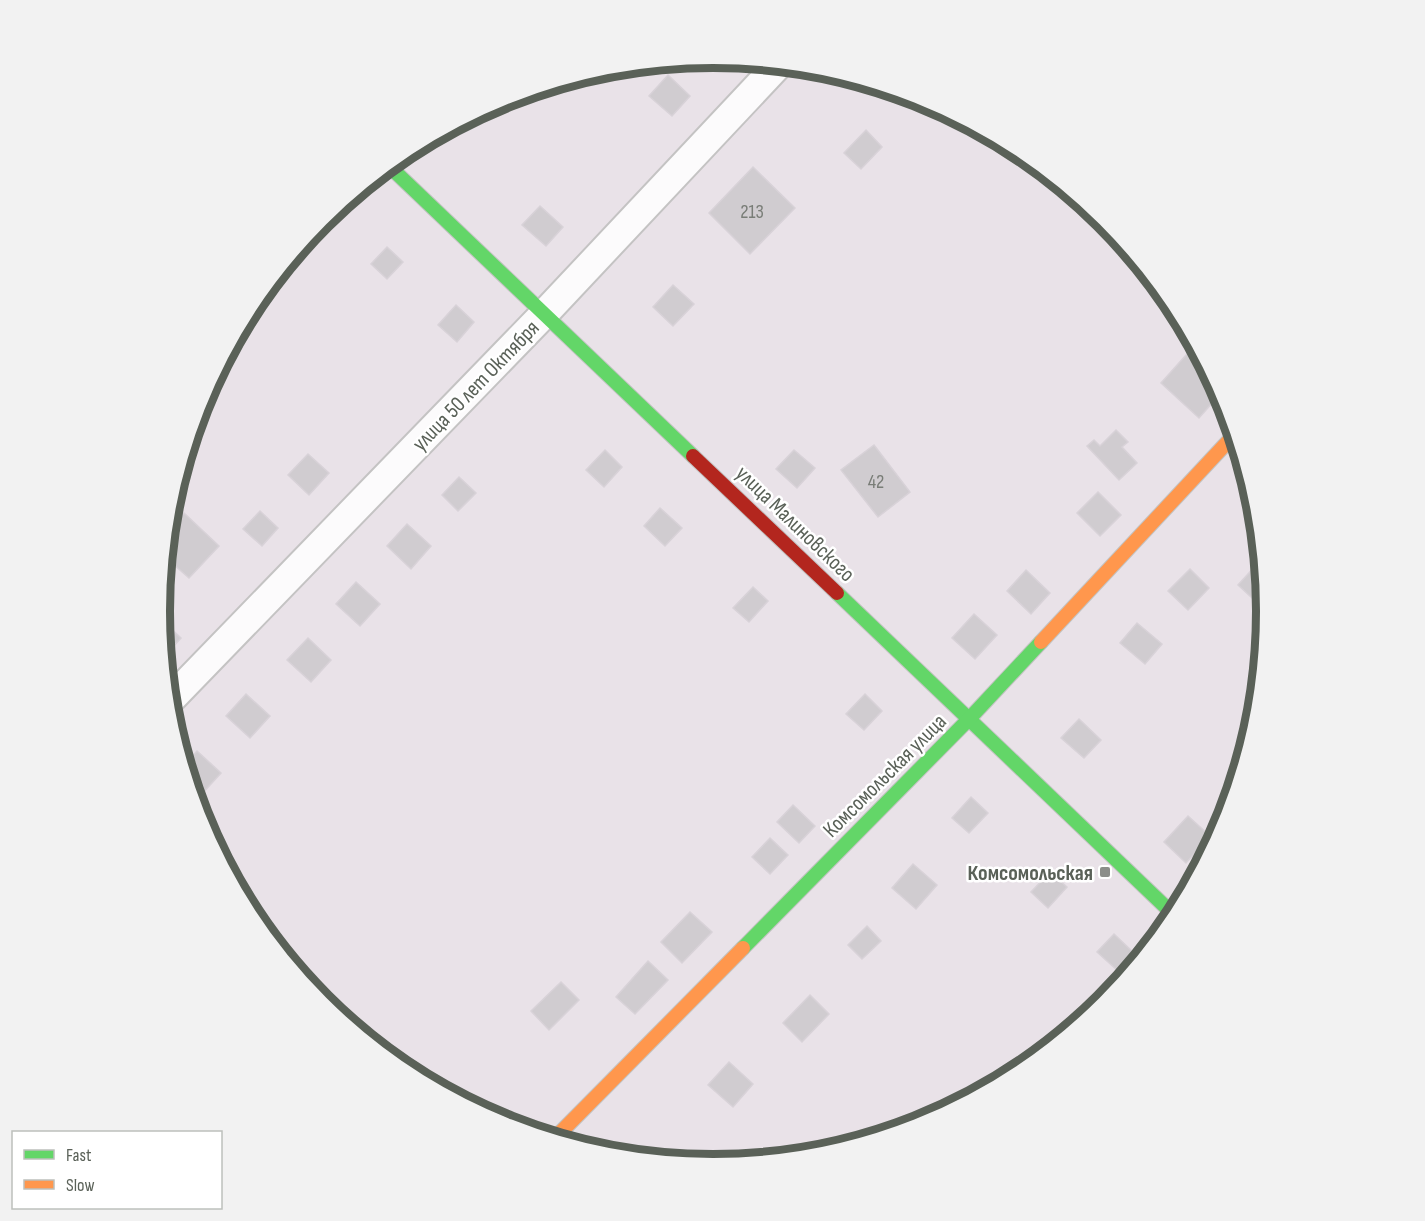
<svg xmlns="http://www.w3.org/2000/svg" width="1425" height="1221" font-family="'Sofia Sans Condensed',sans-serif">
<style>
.building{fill:#d0ccd0;stroke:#d8d2d8;stroke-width:1.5}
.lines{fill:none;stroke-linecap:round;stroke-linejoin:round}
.street-casing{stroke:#c4c3c3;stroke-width:32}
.fast-casing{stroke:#c3c3c2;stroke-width:16}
.slow-casing{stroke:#c3c3c2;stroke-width:16}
.jam-casing{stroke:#c3c3c2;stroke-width:16}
.street{stroke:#fcfbfc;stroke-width:28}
.fast{stroke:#63d668;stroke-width:14}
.slow{stroke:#ff974d;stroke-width:14}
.jam{stroke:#b3261e;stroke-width:14}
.poi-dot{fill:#8c8e8a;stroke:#fff;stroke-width:2}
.labels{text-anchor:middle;stroke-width:5;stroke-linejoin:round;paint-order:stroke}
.number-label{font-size:20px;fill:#797d77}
.street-label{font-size:22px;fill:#5a6158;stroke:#fff}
.poi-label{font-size:22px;font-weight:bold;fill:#5a6158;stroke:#fff;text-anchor:end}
.rim{fill:none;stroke:#5a6158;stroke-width:8}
</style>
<rect width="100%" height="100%" fill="#e9e2e8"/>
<!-- building -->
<g class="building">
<path d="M668 75 690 96 672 116 649 96Z"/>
<path d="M854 78 875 84 868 92Z"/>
<path d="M866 130 882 147 861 169 844 153Z"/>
<path d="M753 167 795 208 750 254 709 213Z"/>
<path d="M540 206 563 227 546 246 522 225Z"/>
<path d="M387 247 403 262 387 279 371 264Z"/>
<path d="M673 285 694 304 673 326 653 307Z"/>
<path d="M456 305 474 322 457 342 438 325Z"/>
<path d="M1195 345 1206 366 1201 372 1221 393 1199 418 1161 383Z"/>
<path d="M1116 430 1128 442 1122 447 1137 463 1119 480 1087 446 1094 440 1100 446Z"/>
<path d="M874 445 910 492 878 517 841 470Z"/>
<path d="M605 450 622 467 604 487 586 470Z"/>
<path d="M794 450 815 468 797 488 776 469Z"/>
<path d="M308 454 329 473 309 495 288 475Z"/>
<path d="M459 477 476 493 458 511 442 495Z"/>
<path d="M1098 492 1121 515 1100 536 1077 513Z"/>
<path d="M660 508 682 528 665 546 644 526Z"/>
<path d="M260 511 278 528 262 546 243 529Z"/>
<path d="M184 513 219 546 189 578 164 556 167 531Z"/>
<path d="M407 524 431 546 411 569 387 546Z"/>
<path d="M1258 563 1262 566 1266 607 1264 609 1238 585Z"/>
<path d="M1190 569 1209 588 1188 610 1168 591Z"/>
<path d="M1026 570 1050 593 1031 614 1007 591Z"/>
<path d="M356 582 380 604 360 626 336 604Z"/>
<path d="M753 587 768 601 749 622 733 608Z"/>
<path d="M974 614 997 635 975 659 952 638Z"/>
<path d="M160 618 181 638 164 657Z"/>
<path d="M1137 623 1162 644 1145 664 1120 643Z"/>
<path d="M308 638 331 660 311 682 287 660Z"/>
<path d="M246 694 270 716 250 738 226 716Z"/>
<path d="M865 694 882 711 864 730 846 714Z"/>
<path d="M1079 719 1101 740 1084 758 1061 738Z"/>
<path d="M197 751 221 773 201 795 190 785 184 765Z"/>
<path d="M971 797 988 813 969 833 952 818Z"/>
<path d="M793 805 815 826 799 843 777 822Z"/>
<path d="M1188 816 1210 836 1186 863 1164 842Z"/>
<path d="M770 838 788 855 770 874 752 857Z"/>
<path d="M913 864 937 885 916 909 892 888Z"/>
<path d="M1050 872 1067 887 1048 908 1031 892Z"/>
<path d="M690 912 712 932 682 963 661 942Z"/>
<path d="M867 926 881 941 862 959 848 945Z"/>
<path d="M1114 934 1134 953 1118 971 1097 952Z"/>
<path d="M648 961 668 980 635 1014 616 997Z"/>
<path d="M561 982 579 1000 549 1030 531 1011Z"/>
<path d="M810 995 829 1014 802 1042 783 1023Z"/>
<path d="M729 1062 753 1084 733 1107 708 1085Z"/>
</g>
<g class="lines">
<!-- street casing -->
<g class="street-casing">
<path id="street" d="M168 702 545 313 779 64"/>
</g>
<!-- fast casing -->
<g class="fast-casing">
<g id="fast">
<path d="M388 165 693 456"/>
<path d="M837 593 1174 915"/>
<path d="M743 948 970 718 1041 642"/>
</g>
</g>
<!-- slow casing -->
<g class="slow-casing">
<g id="slow">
<path d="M1041 642 1235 434"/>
<path d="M555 1138 743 948"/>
</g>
</g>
<!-- jam casing -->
<g class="jam-casing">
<path id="jam" d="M693 456 837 593"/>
</g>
<!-- street -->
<use href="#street" class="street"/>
<!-- fast -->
<use href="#fast" class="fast"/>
<!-- slow -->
<use href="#slow" class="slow"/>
<!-- jam -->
<use href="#jam" class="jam"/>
</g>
<!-- markers -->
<rect class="poi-dot" x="1099" y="866" width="12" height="12" rx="3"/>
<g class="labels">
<!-- number labels -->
<g class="number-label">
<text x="752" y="218">213</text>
<text x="876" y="488">42</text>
</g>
<!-- street labels -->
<g class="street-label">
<text transform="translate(475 385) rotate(-46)" y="8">улица 50 лет Октября</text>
<text transform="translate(796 523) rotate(44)" y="8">улица Малиновского</text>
<text transform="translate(884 775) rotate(-45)" y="8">Комсомольская улица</text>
</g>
<!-- poi labels -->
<g class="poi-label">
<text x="1093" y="880">Комсомольская</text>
</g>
</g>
<!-- crop -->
<path d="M0 0H1425V1221H0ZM170 611a543 543 0 1 1 1086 0a543 543 0 1 1-1086 0Z" fill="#f2f2f2" fill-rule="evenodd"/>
<path class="rim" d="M170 611a543 543 0 1 1 1086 0a543 543 0 1 1-1086 0Z"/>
<!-- legend -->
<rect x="12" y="1131" width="210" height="78" fill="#ffffff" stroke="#bdc0bc" stroke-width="1.5"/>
<rect x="24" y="1150" width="30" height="9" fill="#63d668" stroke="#bdc0bc" stroke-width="1.5"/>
<text x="66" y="1161" font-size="18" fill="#5a6158">Fast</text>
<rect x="24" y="1180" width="30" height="9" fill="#ff974d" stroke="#bdc0bc" stroke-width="1.5"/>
<text x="66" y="1191" font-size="18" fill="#5a6158">Slow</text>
</svg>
